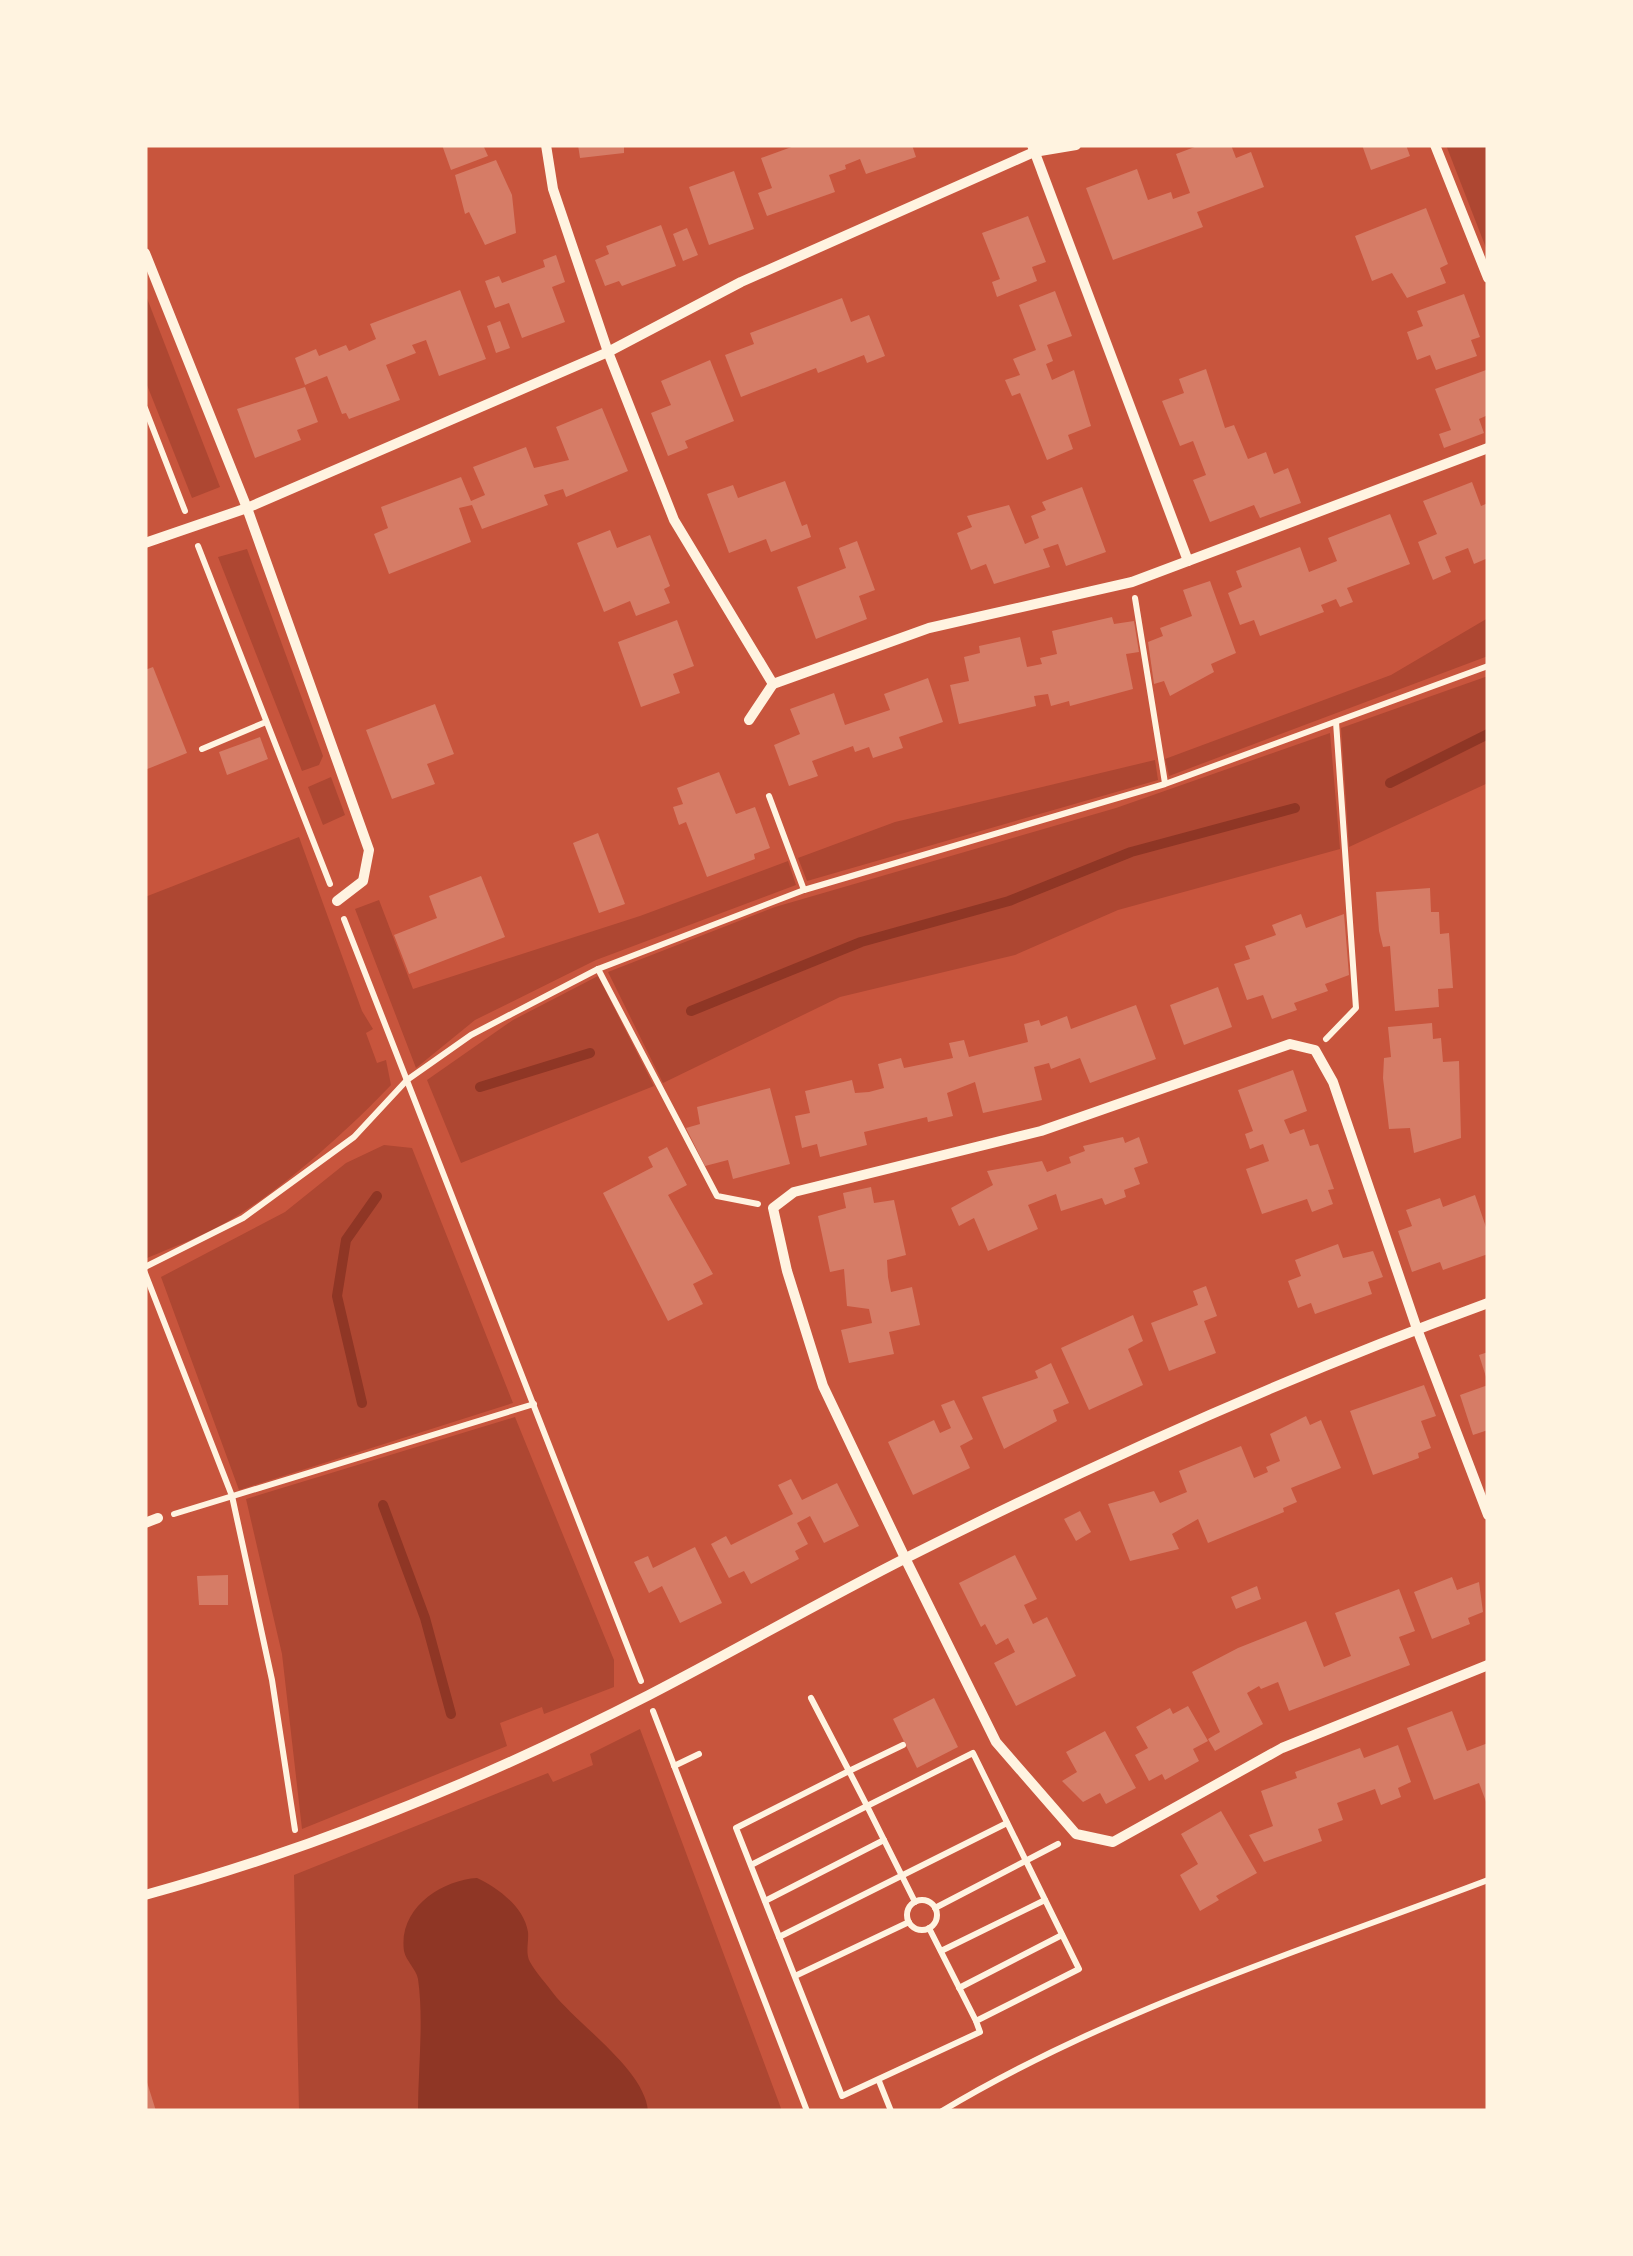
<svg xmlns="http://www.w3.org/2000/svg" width="1633" height="2256" font-family="'Libre Baskerville',serif">
<style>
.green{fill:#ae4732}
.water{fill:#8f3625}
.lines{fill:none;stroke-linecap:round;stroke-linejoin:round}
.stream{stroke:#8f3625;stroke-width:10}
.building{fill:#d67c66}
.path{stroke:#fff3e0;stroke-width:6}
.minor{stroke:#fff3e0;stroke-width:10}
</style>
<rect width="100%" height="100%" fill="#c8553d"/>
<!-- green -->
<g class="green">
<path d="M1446 145H1487L1488 253Z"/>
<path d="M145 293 220 487 192 498 145 380Z"/>
<path d="M247 549 323 756 319 765 302 771 218 557Z"/>
<path d="M1488 618V656L1169 776 1165 759 1391 675Z"/>
<path d="M1488 676V783L1349 847 1341 728Z"/>
<path d="M1330 733 1340 849 1118 910 1015 955 840 997 663 1083 608 972 775 907 1116 808Z"/>
<path d="M1155 760 1158 780 807 881 798 858 895 822Z"/>
<path d="M331 777 345 815 323 825 308 787Z"/>
<path d="M299 837 362 1011 373 1029 366 1033 377 1063 386 1060 391 1085C347 1131 281 1191 225 1223 201 1237 173 1247 147 1258L145 897Z"/>
<path d="M788 861 796 885 596 960 475 1020 416 1068 355 909 379 900 413 989 640 916Z"/>
<path d="M598 976 654 1086 461 1163 427 1080 513 1020Z"/>
<path d="M384 1145 412 1148 513 1403 239 1490 161 1277 285 1212 346 1163Z"/>
<path d="M515 1417 614 1660V1687L544 1714 542 1707 500 1723 507 1746 302 1829 282 1654 246 1499Z"/>
<path d="M640 1729 782 2111H299L294 1875 548 1773 553 1782 593 1765 590 1754Z"/>
</g>
<!-- water -->
<path class="water" d="M477 1878C498 1888 524 1907 528 1932 529 1942 525 1953 530 1962 536 1973 546 1983 553 1993 578 2025 645 2070 648 2111H418C418 2069 424 2021 418 1979 416 1969 406 1961 404 1951 398 1908 442 1880 477 1878Z"/>
<g class="lines">
<!-- stream -->
<g class="stream">
<path d="M1390 783 1488 734"/>
<path d="M691 1011 861 942 1009 901 1131 852 1295 808"/>
<path d="M480 1087 590 1053"/>
<path d="M362 1403 337 1296 346 1240 377 1196"/>
<path d="M383 1505 425 1618 451 1714"/>
</g>
</g>
<!-- building -->
<g class="building">
<path d="M442 145H483L488 156 451 170Z"/>
<path d="M578 145H624V153L580 158Z"/>
<path d="M797 145H912L916 157 866 174 860 159 845 165 846 169 829 175 835 192 767 216 758 193 772 188 761 158Z"/>
<path d="M1200 145H1231L1236 158 1251 152 1264 187 1197 212 1203 227 1113 260 1086 188 1137 169 1148 200 1171 192 1173 199 1190 193 1176 154Z"/>
<path d="M1362 145H1406L1410 156 1371 170Z"/>
<path d="M496 160 512 195 516 233 485 245 469 212 465 214 455 175Z"/>
<path d="M734 171 754 229 709 245 689 187Z"/>
<path d="M1426 208 1448 264 1440 268 1446 283 1407 298 1392 273 1372 281 1355 236Z"/>
<path d="M1028 216 1046 262 1032 267 1037 281 997 297 992 282 1000 279 982 233Z"/>
<path d="M661 225 676 266 622 286 619 281 605 286 595 260 609 254 606 246Z"/>
<path d="M687 228 698 255 683 261 673 234Z"/>
<path d="M556 255 565 282 552 287 565 322 522 338 509 303 495 308 485 281 499 276 502 283 545 267 543 260Z"/>
<path d="M460 290 486 359 439 376 426 340 412 345 416 353 386 365 400 400 349 419 346 413 342 414 327 376 305 385 295 358 316 349 319 356 346 345 349 351 376 339 370 324Z"/>
<path d="M1055 291 1072 336 1047 345 1053 361 1046 364 1052 380 1074 370 1091 426 1068 435 1073 449 1047 460 1020 393 1012 396 1005 380 1020 375 1013 359 1036 350 1019 305Z"/>
<path d="M1464 294 1480 337 1471 340 1477 356 1436 370 1430 355 1417 360 1407 332 1423 326 1417 311Z"/>
<path d="M842 298 851 322 869 315 885 356 867 363 864 355 818 373 816 368 741 397 725 355 754 344 750 333Z"/>
<path d="M500 321 510 348 496 353 487 326Z"/>
<path d="M710 360 734 421 685 441 688 448 668 456 651 413 671 405 661 381Z"/>
<path d="M1206 369 1225 428 1234 425 1248 459 1266 452 1274 474 1288 468 1301 503 1260 518 1254 505 1210 522 1193 480 1206 475 1193 441 1180 446 1162 401 1184 393 1179 379Z"/>
<path d="M1486 370 1488 415 1479 419 1484 433 1444 448 1439 434 1451 430 1435 389Z"/>
<path d="M305 387 318 422 297 430 301 440 255 458 237 409Z"/>
<path d="M602 408 628 471 566 497 563 489 544 495 548 505 482 529 472 505 459 508 471 542 389 574 374 534 388 528 381 507 461 477 471 501 485 495 473 467 526 447 534 468 569 460 556 427Z"/>
<path d="M785 481 802 526 807 524 811 537 771 552 766 539 729 553 707 494 733 485 738 498Z"/>
<path d="M1472 482 1481 506 1488 503V558L1474 564 1468 548 1445 557 1451 572 1433 580 1418 542 1437 534 1423 501Z"/>
<path d="M1082 487 1106 552 1066 566 1058 544 1043 549 1050 567 994 584 986 564 971 570 957 533 972 527 967 516 1009 505 1025 544 1039 538 1031 516 1046 510 1042 502Z"/>
<path d="M1390 514 1410 564 1347 588 1353 602 1340 607 1336 599 1321 605 1324 612 1260 636 1254 620 1240 625 1228 593 1242 587 1236 571 1300 547 1309 572 1337 561 1328 538Z"/>
<path d="M610 530 617 548 650 535 670 586 664 589 670 603 636 616 630 601 604 612 577 543Z"/>
<path d="M857 541 875 590 859 596 867 619 816 639 797 587 846 568 839 548Z"/>
<path d="M1210 581 1236 653 1211 664 1214 672 1170 696 1164 681 1154 684 1148 642 1163 636 1160 628 1192 616 1183 590Z"/>
<path d="M1112 617 1114 624 1134 621 1139 652 1126 654 1133 689 1070 706 1069 701 1051 706 1048 694 1034 696 1036 706 959 724 950 685 969 681 964 657 980 653 979 646 1020 637 1027 667 1042 664 1040 658 1057 654 1052 631Z"/>
<path d="M677 620 694 666 673 674 680 693 641 707 618 642Z"/>
<path d="M153 667 187 753 145 770V670Z"/>
<path d="M928 678 943 722 899 737 903 748 873 758 869 747 855 752 853 746 812 761 818 776 789 786 774 745 800 734 790 709 834 693 845 725 890 710 884 694Z"/>
<path d="M435 704 454 754 427 764 435 784 392 799 366 730Z"/>
<path d="M260 737 268 759 227 775 219 752Z"/>
<path d="M719 772 736 814 755 807 770 848 754 854 755 859 707 877 686 822 679 825 673 807 683 804 677 788Z"/>
<path d="M598 833 625 904 599 913 573 843Z"/>
<path d="M481 876 505 937 409 974 394 935 437 918 429 896Z"/>
<path d="M1430 888 1431 912H1439L1440 934 1449 933 1453 988 1438 989 1439 1007 1395 1011 1390 946 1383 947 1379 931 1376 892Z"/>
<path d="M1301 914 1306 928 1344 914 1349 975 1325 984 1328 991 1294 1003 1297 1010 1272 1019 1263 995 1247 1000 1234 964 1250 959 1245 946 1276 935 1272 925Z"/>
<path d="M1218 987 1232 1027 1184 1045 1170 1005Z"/>
<path d="M1136 1005 1156 1059 1090 1083 1080 1058 1051 1069 1049 1063 1034 1067 1042 1100 983 1113 975 1082 947 1093 953 1116 928 1122 927 1117 864 1132 867 1145 820 1157 817 1144 802 1148 795 1116 810 1113 805 1091 852 1080 855 1093 869 1092 884 1088 878 1064 901 1058 904 1068 953 1058 949 1043 964 1040 969 1057 1028 1042 1024 1024 1039 1020 1041 1026 1067 1016 1071 1029Z"/>
<path d="M1432 1023 1433 1039 1441 1038 1443 1062 1459 1061 1461 1138 1414 1153 1410 1128 1389 1129 1383 1078 1384 1058 1391 1057 1388 1027Z"/>
<path d="M1293 1070 1307 1111 1284 1120 1290 1134 1304 1129 1310 1146 1318 1144 1334 1189 1328 1190 1333 1204 1312 1212 1307 1199 1262 1214 1246 1169 1269 1161 1263 1144 1250 1149 1245 1134 1253 1131 1238 1090Z"/>
<path d="M770 1088 790 1164 733 1179 728 1160 705 1166 686 1128 700 1124 697 1107Z"/>
<path d="M1123 1137 1125 1143 1139 1137 1148 1163 1134 1168 1140 1184 1124 1190 1126 1197 1105 1205 1102 1198 1061 1211 1056 1194 1028 1205 1038 1229 988 1251 974 1218 959 1226 951 1208 993 1185 987 1171 1042 1161 1047 1172 1071 1163 1069 1157 1085 1151 1083 1146Z"/>
<path d="M667 1147 687 1185 668 1195 713 1274 693 1284 703 1304 668 1321 603 1193 653 1167 648 1157Z"/>
<path d="M871 1187 874 1203 894 1200 906 1255 887 1260 888 1277 891 1292 912 1287 920 1325 889 1332 894 1354 849 1363 841 1330 872 1323 869 1309 847 1306 844 1269 830 1272 818 1216 846 1208 843 1193Z"/>
<path d="M1475 1195 1488 1233V1254L1443 1270 1440 1262 1412 1272 1398 1231 1412 1226 1406 1210 1440 1198 1443 1207Z"/>
<path d="M1338 1244 1343 1258 1373 1251 1383 1277 1368 1282 1372 1294 1315 1314 1311 1303 1298 1308 1288 1281 1301 1276 1295 1260Z"/>
<path d="M1206 1286 1217 1316 1204 1321 1216 1353 1169 1371 1151 1323 1198 1305 1193 1291Z"/>
<path d="M1133 1315 1143 1341 1128 1349 1143 1385 1089 1410 1061 1348Z"/>
<path d="M1488 1352V1380H1487L1479 1355Z"/>
<path d="M1051 1363 1069 1403 1053 1410 1057 1421 1004 1449 982 1397 1038 1378 1035 1371Z"/>
<path d="M1424 1385 1436 1416 1421 1421 1431 1448 1418 1453 1419 1458 1373 1475 1350 1411Z"/>
<path d="M1488 1385V1430L1473 1435 1460 1395Z"/>
<path d="M954 1400 973 1439 960 1446 970 1468 913 1495 888 1442 934 1420 940 1433 951 1428 941 1405Z"/>
<path d="M1306 1416 1310 1425 1321 1420 1341 1468 1291 1488 1297 1502 1283 1508 1284 1512 1208 1543 1198 1519 1172 1534 1179 1549 1130 1561 1108 1504 1154 1491 1160 1503 1187 1492 1179 1471 1241 1446 1254 1478 1268 1472 1266 1467 1280 1461 1270 1434Z"/>
<path d="M791 1479 802 1500 837 1483 859 1526 824 1543 810 1516 797 1523 808 1544 795 1551 799 1559 751 1584 744 1571 729 1578 711 1544 726 1536 731 1545 793 1514 778 1485Z"/>
<path d="M1080 1511 1091 1532 1076 1541 1064 1519Z"/>
<path d="M695 1547 722 1603 680 1623 662 1586 649 1593 634 1562 648 1556 653 1568Z"/>
<path d="M1015 1555 1037 1599 1024 1605 1033 1624 1047 1617 1076 1676 1016 1706 994 1663 1015 1652 1008 1638 996 1645 985 1624 981 1627 959 1583Z"/>
<path d="M228 1575V1605H199L197 1576Z"/>
<path d="M1452 1577 1457 1590 1479 1582 1483 1612 1468 1618 1470 1624 1432 1639 1414 1592Z"/>
<path d="M1257 1586 1261 1599 1236 1609 1231 1597Z"/>
<path d="M1399 1589 1415 1631 1399 1637 1410 1665 1289 1711 1278 1682 1261 1689 1259 1686 1247 1693 1263 1724 1215 1751 1208 1739 1220 1732 1192 1672 1238 1648 1306 1621 1324 1667 1338 1661 1351 1656 1335 1613Z"/>
<path d="M934 1698 958 1747 917 1768 893 1719Z"/>
<path d="M1188 1706 1208 1741 1193 1749 1199 1761 1165 1780 1162 1774 1149 1781 1135 1755 1148 1748 1136 1727 1170 1708 1173 1714Z"/>
<path d="M1452 1711 1467 1751 1488 1743V1807L1479 1783 1434 1800 1407 1728Z"/>
<path d="M1105 1731 1136 1788 1106 1804 1100 1793 1083 1802 1062 1781 1077 1772 1066 1752Z"/>
<path d="M1398 1745 1411 1782 1398 1788 1401 1797 1381 1805 1375 1789 1337 1803 1343 1820 1318 1829 1322 1841 1264 1862 1249 1835 1273 1826 1261 1791 1297 1778 1295 1772 1360 1748 1364 1758Z"/>
<path d="M1221 1811 1257 1873 1216 1896 1219 1900 1200 1911 1180 1875 1198 1864 1181 1834Z"/>
<path d="M146 2079 156 2111H145Z"/>
</g>
<g class="lines">
<!-- path -->
<g class="path">
<path d="M145 408 185 511"/>
<path d="M198 546 330 884"/>
<path d="M1135 598 1165 783"/>
<path d="M202 749 266 722"/>
<path d="M769 796 804 890"/>
<path d="M344 919 641 1681"/>
<path d="M598 969 717 1196 758 1204"/>
<path d="M1326 1039 1356 1008 1336 722"/>
<path d="M145 1267 243 1218 354 1137 407 1080 471 1035 598 969 804 890 1165 784 1488 666"/>
<path d="M145 1273 232 1496 272 1680 295 1830"/>
<path d="M174 1514 534 1404"/>
<path d="M811 1698 849 1771 903 1745"/>
<path d="M653 1711 807 2111"/>
<path d="M973 1753 1079 1969 976 2021 980 2032 842 2096 736 1828 849 1771 867 1806Z"/>
<path d="M674 1766 699 1754"/>
<path d="M751 1865 867 1806 915 1902"/>
<circle cx="922" cy="1915" r="15"/>
<path d="M765 1901 884 1840"/>
<path d="M935 1908 1058 1844"/>
<path d="M929 1928 976 2021"/>
<path d="M779 1937 1007 1823"/>
<path d="M941 1951 1045 1900"/>
<path d="M795 1976 909 1922"/>
<path d="M959 1988 1062 1935"/>
<path d="M879 2081 891 2111"/>
<path d="M942 2111C1112 2009 1304 1950 1488 1880"/>
</g>
<!-- minor -->
<g class="minor">
<path d="M546 145 553 189 608 352 674 520 773 684 929 628 1132 582 1488 448"/>
<path d="M1032 145 1188 561"/>
<path d="M1435 145 1488 278"/>
<path d="M145 253 247 508 369 850 363 881 337 901"/>
<path d="M145 543 247 508 608 352 741 282 1034 152 1076 145"/>
<path d="M749 720 773 684"/>
<path d="M1488 1515 1417 1329 1333 1082 1315 1050 1290 1044 1041 1131 794 1192 773 1208 787 1271 823 1386 905 1558 996 1742 1076 1834 1113 1842 1282 1748 1488 1665"/>
<path d="M145 1523 158 1518"/>
<path d="M145 1895C318 1848 489 1777 649 1695 736 1650 821 1601 908 1557 1097 1462 1290 1375 1488 1303"/>
</g>
</g>
<!-- border -->
<rect width="1633" height="2256" fill="none" stroke="#fff3e0" stroke-width="295"/>
</svg>
